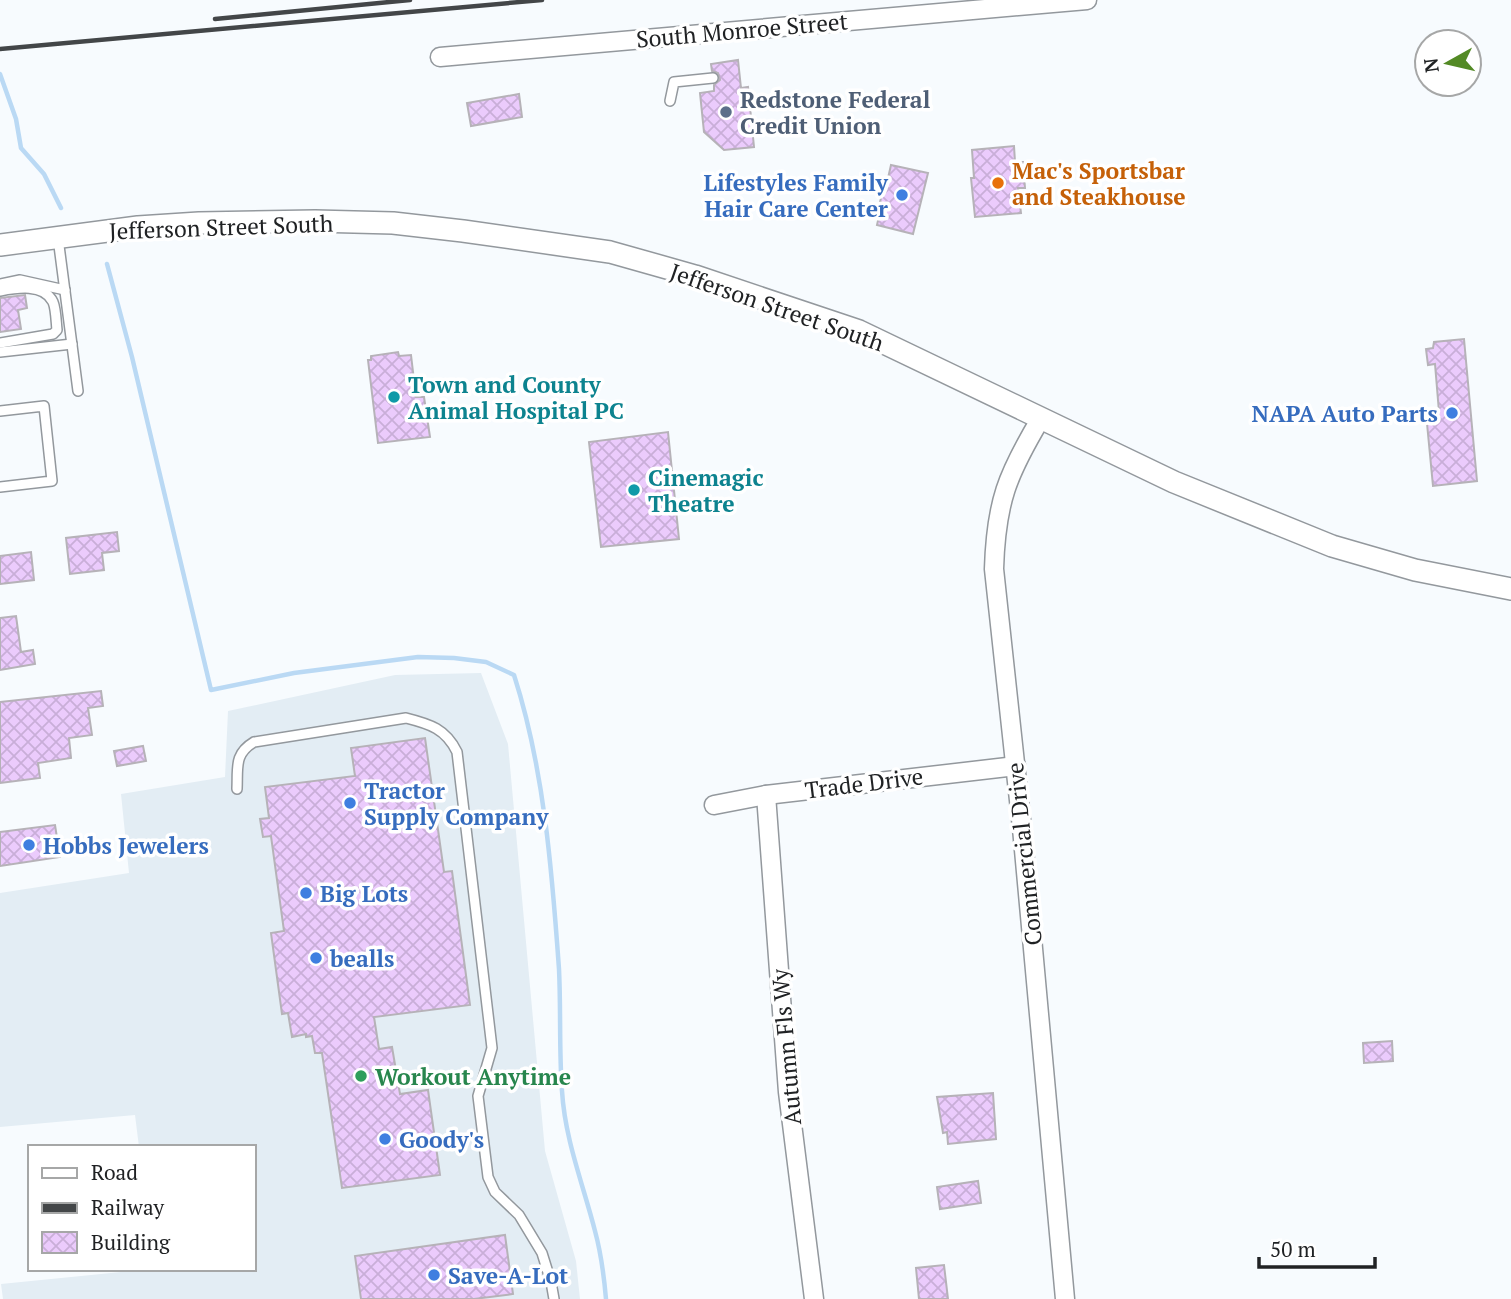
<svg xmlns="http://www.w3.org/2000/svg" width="1511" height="1299" viewBox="0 0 1511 1299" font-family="'PT Serif',serif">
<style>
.built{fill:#e3edf4}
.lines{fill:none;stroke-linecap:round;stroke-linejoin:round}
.stream{stroke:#bad9f4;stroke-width:4.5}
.building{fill:url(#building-cross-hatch);stroke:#b6b2b8;stroke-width:2}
.service-casing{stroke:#93989d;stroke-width:12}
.minor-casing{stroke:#93989d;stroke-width:21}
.tertiary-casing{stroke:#93989d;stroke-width:24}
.service{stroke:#fff;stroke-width:9}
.minor{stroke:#fff;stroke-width:18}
.tertiary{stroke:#fff;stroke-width:21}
.rail{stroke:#434648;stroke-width:4.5}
.service-dot{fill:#5c6f8a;stroke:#fff;stroke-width:2.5}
.food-dot{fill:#e8710a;stroke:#fff;stroke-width:2.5}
.shop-dot{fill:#3f7fe0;stroke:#fff;stroke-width:2.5}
.culture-dot{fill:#0f9aa8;stroke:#fff;stroke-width:2.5}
.leisure-dot{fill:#2e9e5b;stroke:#fff;stroke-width:2.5}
.labels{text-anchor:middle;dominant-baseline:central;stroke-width:7;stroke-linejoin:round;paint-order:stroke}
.street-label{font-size:23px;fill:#202224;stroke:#fff}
.service-label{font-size:23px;font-weight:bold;fill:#4e5e75;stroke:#fff;text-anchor:start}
.food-label{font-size:23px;font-weight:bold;fill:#c56008;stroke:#fff;text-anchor:start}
.shop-label{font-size:23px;font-weight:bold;fill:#366cbe;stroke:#fff;text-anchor:start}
.culture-label{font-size:23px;font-weight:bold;fill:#0d838f;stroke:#fff;text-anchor:start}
.leisure-label{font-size:23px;font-weight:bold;fill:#27864d;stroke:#fff;text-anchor:start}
</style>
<defs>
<pattern id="building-cross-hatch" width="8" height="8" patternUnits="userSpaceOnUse" patternTransform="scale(1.75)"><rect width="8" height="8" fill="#ebcbfc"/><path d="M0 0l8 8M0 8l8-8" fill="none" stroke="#c9aed8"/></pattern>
</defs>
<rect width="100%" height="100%" fill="#f7fbfe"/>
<path class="built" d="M481 673 508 744 545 1151 576 1261 580 1299H3L1 1284 151 1269H254V1147H139L135 1115 0 1127V893L129 873 121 794 225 777 228 711 395 675Z"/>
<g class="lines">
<g class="stream">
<path d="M0 74 16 119 21 148 44 174 61 208"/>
<path d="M107 264 132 357 211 690 294 673 418 657 454 658 486 662 514 675C544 768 552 871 559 969 561 1010 559 1051 562 1091 565 1140 583 1184 595 1231 601 1253 604 1276 606 1299"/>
</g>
</g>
<g class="building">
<path d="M738 60 741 88 748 87 754 147 724 150 704 132 700 93 714 91V85L720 80 718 73 712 71 711 64Z"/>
<path d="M519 94 522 117 471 126 467 103Z"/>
<path d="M1014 146 1015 162H1023L1025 188H1018L1021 213 975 217 971 178H974L972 150Z"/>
<path d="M891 165 928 173 913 234 877 225 882 203 880 202 884 187H886Z"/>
<path d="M25 295 27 308 18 310 21 329 0 332V298Z"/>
<path d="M1464 339 1477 481 1433 486 1426 413 1439 412 1435 364 1428 365 1426 349 1433 348 1434 342Z"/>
<path d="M398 352 399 356 411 355 416 397H424L430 437 378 443 368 360H371V356Z"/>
<path d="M668 432 679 539 601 547 589 442Z"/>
<path d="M117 532 119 551 102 553 104 570 70 574 66 538Z"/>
<path d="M31 552 34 580 0 584V556Z"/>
<path d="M16 616 21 652 33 650 35 664 0 670V618Z"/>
<path d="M101 691 103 706 88 708 92 735 69 738 71 758 38 763 40 778 0 783V702Z"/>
<path d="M425 738 444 872 452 871 470 1005 374 1017 379 1049 392 1047 400 1094 428 1090 440 1175 342 1188 322 1053H315L312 1036 306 1037V1034L292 1037 288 1013 282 1014 271 933 284 931 271 836 263 837 260 819 269 818 265 787 355 776 351 748Z"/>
<path d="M143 746 146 761 117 766 114 751Z"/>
<path d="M55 825 60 857 0 866V832Z"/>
<path d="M1392 1041 1393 1061 1364 1063 1363 1043Z"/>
<path d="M993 1093 996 1139 948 1144 947 1132 943 1133 937 1097Z"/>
<path d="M978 1181 981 1203 940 1209 937 1187Z"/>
<path d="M505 1235 513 1294 474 1299H361L355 1256Z"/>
<path d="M944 1265 948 1299H919L916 1268Z"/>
</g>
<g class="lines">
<defs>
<g id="service">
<path d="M670 101 674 82 713 78"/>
<path d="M58 238 78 391"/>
<path d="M0 284 20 280 65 290"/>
<path d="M0 291C16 288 44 283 53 302 56 309 56 321 57 330L53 334 0 343"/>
<path d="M0 352 72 344"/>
<path d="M0 411 44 406 52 481 0 487"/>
<path d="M237 789C238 767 234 754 254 742L406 718C430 724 446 729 457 752L492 1048 478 1096 488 1177 495 1192 519 1215 542 1253 551 1282 554 1299"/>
</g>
<g id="minor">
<path d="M440 57 1087 0"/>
<path d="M1041 418C1007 475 996 502 994 569L1022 828 1065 1299"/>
<path d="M766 795 788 1092 814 1299"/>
<path d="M714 805 766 795 1016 766"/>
</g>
<path id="tertiary" d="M0 245 138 227 199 223 315 221 393 223 463 231 610 252 695 276 859 331 1174 482 1332 546 1415 570 1511 589"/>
</defs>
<use href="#service" class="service-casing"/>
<use href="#minor" class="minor-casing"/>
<use href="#tertiary" class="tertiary-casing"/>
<use href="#service" class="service"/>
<use href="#minor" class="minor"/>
<use href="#tertiary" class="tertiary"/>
<g class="rail">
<path d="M215 19 410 0"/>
<path d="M0 49 542 0"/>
</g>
</g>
<circle class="service-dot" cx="726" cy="112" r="7"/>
<circle class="food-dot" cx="998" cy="183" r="7"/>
<g class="shop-dot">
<circle cx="902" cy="195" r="7"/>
<circle cx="1452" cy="413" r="7"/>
<circle cx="350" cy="803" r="7"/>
<circle cx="29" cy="845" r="7"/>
<circle cx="306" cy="893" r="7"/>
<circle cx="316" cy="958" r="7"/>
<circle cx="385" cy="1139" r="7"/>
<circle cx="434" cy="1275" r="7"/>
</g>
<g class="culture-dot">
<circle cx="394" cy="397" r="7"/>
<circle cx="634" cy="490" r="7"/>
</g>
<circle class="leisure-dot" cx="361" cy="1076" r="7"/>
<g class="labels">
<g class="street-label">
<text transform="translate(742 30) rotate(-5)">South Monroe Street</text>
<text transform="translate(221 227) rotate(-2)">Jefferson Street South</text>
<text transform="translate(777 307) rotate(19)">Jefferson Street South</text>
<text transform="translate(864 783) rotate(-7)">Trade Drive</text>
<text transform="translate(1024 854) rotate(-96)">Commercial Drive</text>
<text transform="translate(786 1047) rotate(-95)">Autumn Fls Wy</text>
</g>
<g class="service-label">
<text x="740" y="99">Redstone Federal<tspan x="740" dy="26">Credit Union</tspan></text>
</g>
<g class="food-label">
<text x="1012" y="170">Mac's Sportsbar<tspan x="1012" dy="26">and Steakhouse</tspan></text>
</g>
<g class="shop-label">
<text x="888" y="182" text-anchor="end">Lifestyles Family<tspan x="888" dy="26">Hair Care Center</tspan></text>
<text x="1438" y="413" text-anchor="end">NAPA Auto Parts</text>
<text x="364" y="790">Tractor<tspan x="364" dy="26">Supply Company</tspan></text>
<text x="43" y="845">Hobbs Jewelers</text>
<text x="320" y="893">Big Lots</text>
<text x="330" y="958">bealls</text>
<text x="399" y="1139">Goody's</text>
<text x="448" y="1275">Save-A-Lot</text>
</g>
<g class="culture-label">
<text x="408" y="384">Town and County<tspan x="408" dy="26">Animal Hospital PC</tspan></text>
<text x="648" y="477">Cinemagic<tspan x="648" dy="26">Theatre</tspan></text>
</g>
<g class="leisure-label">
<text x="375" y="1076">Workout Anytime</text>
</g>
</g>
<rect x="28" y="1145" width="228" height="126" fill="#ffffff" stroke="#a6a7a7" stroke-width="2"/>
<rect x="42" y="1168" width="35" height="10" fill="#ffffff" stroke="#a6a7a7" stroke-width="2"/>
<text x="91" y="1180" font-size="21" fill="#202224">Road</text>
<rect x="42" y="1203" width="35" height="10" fill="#434648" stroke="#a6a7a7" stroke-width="2"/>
<text x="91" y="1215" font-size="21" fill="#202224">Railway</text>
<rect x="42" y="1232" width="35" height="21" fill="url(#building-cross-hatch)" stroke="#a6a7a7" stroke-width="2"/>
<text x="91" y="1250" font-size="21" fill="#202224">Building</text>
<g transform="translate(1448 63) rotate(262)"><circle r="33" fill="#ffffff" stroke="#a6a7a7" stroke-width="2"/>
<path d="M0-5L12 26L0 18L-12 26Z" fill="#538a25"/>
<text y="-10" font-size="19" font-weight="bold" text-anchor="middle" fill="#202224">N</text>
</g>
<path d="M1259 1257v10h116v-10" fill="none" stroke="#202224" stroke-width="3.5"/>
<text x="1270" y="1257" font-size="21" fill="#202224" stroke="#ffffff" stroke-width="5" paint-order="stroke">50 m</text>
</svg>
